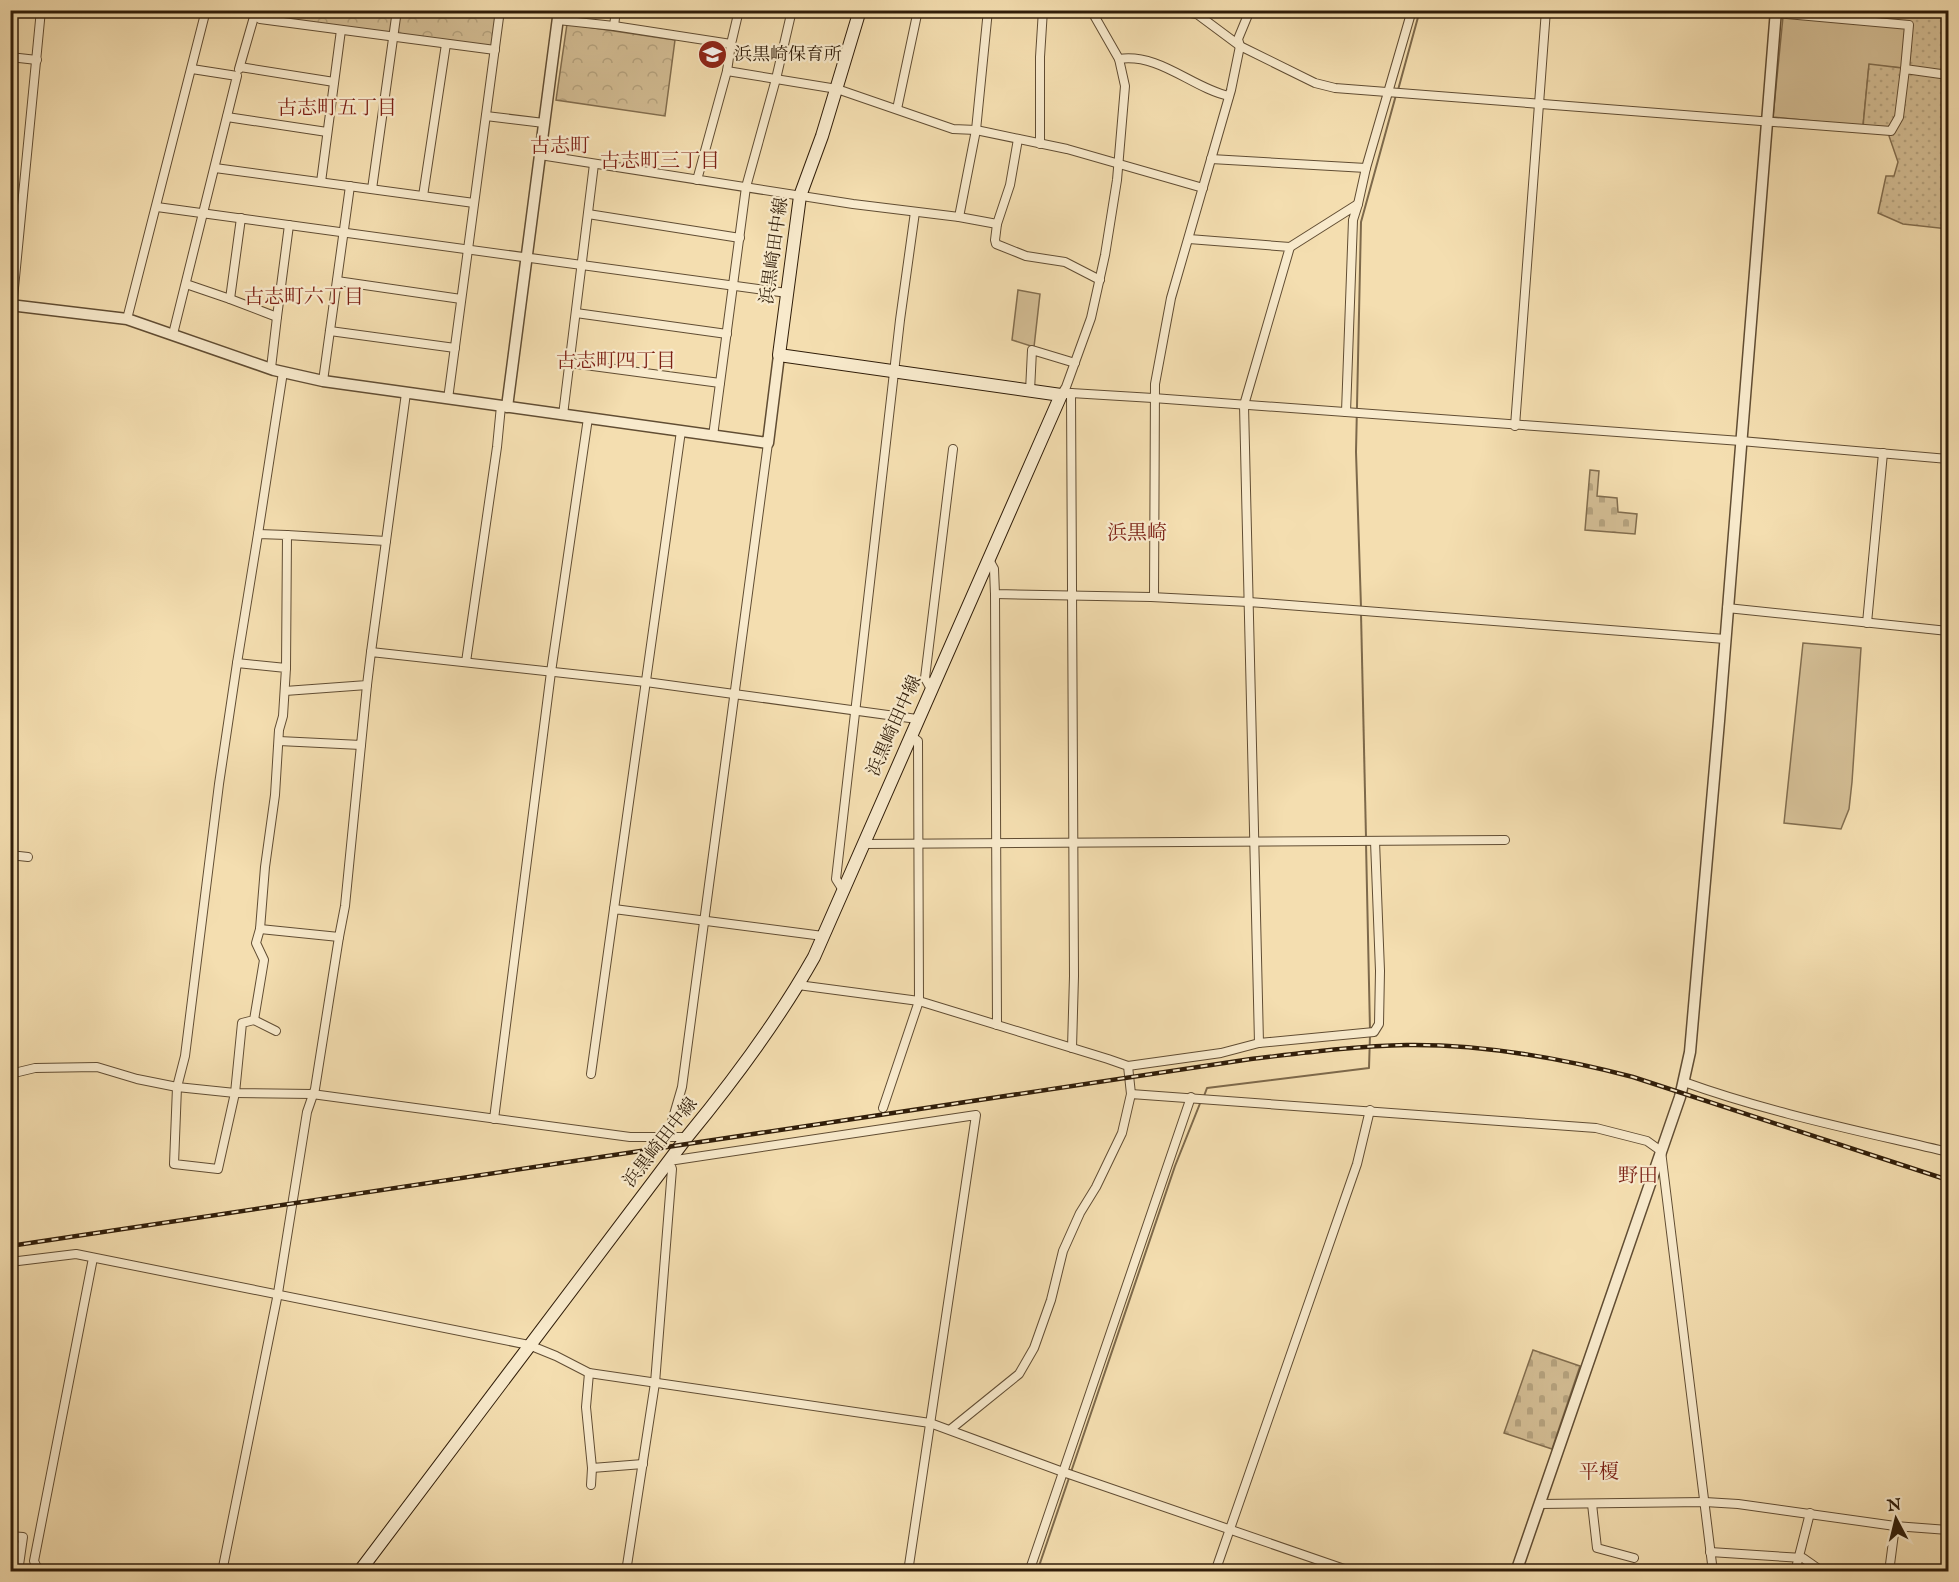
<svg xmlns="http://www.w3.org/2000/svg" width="1959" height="1582" viewBox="0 0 1959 1582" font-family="'IM FELL English','Noto Serif JP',serif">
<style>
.grass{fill:#d3bd94;stroke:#826d4e;stroke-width:1.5}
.forest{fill:url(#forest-crowns);stroke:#826d4e;stroke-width:1.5}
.cemetery{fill:url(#cemetery-stones);stroke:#826d4e;stroke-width:1.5}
.garden{fill:url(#garden-dots);stroke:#826d4e;stroke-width:1.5}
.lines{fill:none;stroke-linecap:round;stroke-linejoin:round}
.stream{stroke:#7d694b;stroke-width:2}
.minor-casing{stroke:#614d33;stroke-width:10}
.tertiary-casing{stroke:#614d33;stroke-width:13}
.secondary-casing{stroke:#301d09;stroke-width:14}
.minor{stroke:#f8eacc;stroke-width:8}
.tertiary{stroke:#f8eacc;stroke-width:10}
.secondary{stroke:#f8eacc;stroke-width:12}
.rail-casing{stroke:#301d09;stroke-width:4.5}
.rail{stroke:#f8eacc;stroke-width:2;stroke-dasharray:7;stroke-linecap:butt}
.labels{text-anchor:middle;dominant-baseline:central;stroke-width:4.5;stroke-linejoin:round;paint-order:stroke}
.poi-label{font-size:18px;fill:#301d09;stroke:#f8eacc;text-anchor:start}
.street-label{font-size:18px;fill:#301d09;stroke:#f8eacc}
.neighbourhood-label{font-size:20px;fill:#7a1f14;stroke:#f8eacc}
</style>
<defs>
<pattern id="forest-crowns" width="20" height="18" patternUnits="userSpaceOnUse" patternTransform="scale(1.5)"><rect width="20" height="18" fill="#d3bd94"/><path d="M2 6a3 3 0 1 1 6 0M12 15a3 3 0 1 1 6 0" fill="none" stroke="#b5a27e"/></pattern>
<pattern id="cemetery-stones" width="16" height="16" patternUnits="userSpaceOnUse" patternTransform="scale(1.5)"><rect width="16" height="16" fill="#d3bd94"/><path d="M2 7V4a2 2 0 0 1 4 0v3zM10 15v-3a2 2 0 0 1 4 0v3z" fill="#b5a27e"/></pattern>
<pattern id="garden-dots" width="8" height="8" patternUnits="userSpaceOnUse" patternTransform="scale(1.5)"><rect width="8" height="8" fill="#d3bd94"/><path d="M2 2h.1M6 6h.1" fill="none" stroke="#b5a27e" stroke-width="1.8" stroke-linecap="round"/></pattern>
</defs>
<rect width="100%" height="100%" fill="#f4deb0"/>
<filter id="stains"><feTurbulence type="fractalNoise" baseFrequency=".00333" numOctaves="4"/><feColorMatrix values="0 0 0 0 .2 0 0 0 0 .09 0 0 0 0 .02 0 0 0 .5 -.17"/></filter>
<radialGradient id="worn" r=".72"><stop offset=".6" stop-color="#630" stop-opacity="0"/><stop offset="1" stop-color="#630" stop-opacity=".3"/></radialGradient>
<g class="grass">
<path d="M1783 17 1906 28 1902 68 1869 65 1863 126 1773 117Z"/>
<path d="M1018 290 1040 294 1034 347 1012 340Z"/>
<path d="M1803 643 1861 648 1852 782 1849 809 1841 829 1784 823Z"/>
</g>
<g class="forest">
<path d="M254 11H499L494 48 260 15Z"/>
<path d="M567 24 675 40 665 116 556 100Z"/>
</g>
<g class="cemetery">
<path d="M1590 470 1599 471 1597 496 1617 498 1618 512 1637 514 1635 534 1585 530Z"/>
<path d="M1533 1350 1580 1366 1552 1449 1504 1433Z"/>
</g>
<g class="garden">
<path d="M1876 11H1948V229L1903 224 1878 213 1886 176H1894L1898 162 1889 136 1901 120 1912 24 1875 18Z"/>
<path d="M1869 64 1902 68 1896 116 1889 128 1863 126Z"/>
</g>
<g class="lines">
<g class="stream">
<path d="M1398 90 1420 10"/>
<path d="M1361 607 1356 452 1361 222 1396 95"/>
<path d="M1361 613 1366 838"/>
<path d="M1366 843 1370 1030"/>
<path d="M1204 1096 1207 1088 1369 1068 1370 1035"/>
<path d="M1071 1472 1175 1166 1201 1101"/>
<path d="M1037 1572 1069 1478"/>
</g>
<defs>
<g id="minor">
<path d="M250 10 260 19 495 50"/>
<path d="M1172 10 1197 14 1240 46 1315 83 1335 88 1891 131 1899 117 1905 69 1948 75"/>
<path d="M1775 13 1909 25 1905 69"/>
<path d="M558 20 614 26 731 44 727 71 697 180"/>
<path d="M614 26 616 10"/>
<path d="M731 44 739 10"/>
<path d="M10 57 37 60"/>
<path d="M1119 59C1160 53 1192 88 1229 96"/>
<path d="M240 67 334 82"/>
<path d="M239 69 256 10"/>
<path d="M727 71 837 89 953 129 976 130 1067 149 1203 188"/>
<path d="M897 109 918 10"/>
<path d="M486 116 544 123"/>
<path d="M227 117 327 132"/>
<path d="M1040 144V57L1043 10"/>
<path d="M540 155 853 204 959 217 997 224 1010 185 1018 139"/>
<path d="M1211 159 1366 168 1358 204"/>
<path d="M215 168 474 203"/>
<path d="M1366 168 1412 10"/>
<path d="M321 182 341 30"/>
<path d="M372 189 397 10"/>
<path d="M423 196 446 44"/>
<path d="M157 207 787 293"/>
<path d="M588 214 740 238"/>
<path d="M959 217 976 130 988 10"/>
<path d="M997 224 995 240 996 244 1026 256 1065 262 1100 280"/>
<path d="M1189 239 1290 247 1244 405 1259 1043"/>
<path d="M1290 247 1358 204 1353 220 1346 412"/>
<path d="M337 281 461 299"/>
<path d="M186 284 230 299 241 218"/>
<path d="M230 299 277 317 289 225"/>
<path d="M576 313 727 334"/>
<path d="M127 319 206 10"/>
<path d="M10 329 41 10"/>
<path d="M330 331 455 348"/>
<path d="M173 334 237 76 192 69"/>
<path d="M570 363 720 383"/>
<path d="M271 368 277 317"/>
<path d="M323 381 350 186"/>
<path d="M1030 391 1032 350 1075 363"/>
<path d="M1071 393 1074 976 1072 1048"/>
<path d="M1061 395 1071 393 1153 398 1741 441 1948 459"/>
<path d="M1061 395 1066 387 1091 318 1105 255 1117 180 1125 86 1119 59 1091 10"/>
<path d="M448 399 500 10"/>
<path d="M563 415 594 164"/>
<path d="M1515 426 1546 10"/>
<path d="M713 436 746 187 776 79 792 10"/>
<path d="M258 534 283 372"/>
<path d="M287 535 386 541 371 652"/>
<path d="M386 541 406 393"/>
<path d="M988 558 994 569 995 594 1151 597 1249 602 1725 639"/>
<path d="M995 594 997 1025"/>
<path d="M1154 597 1155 384 1171 298 1231 90 1240 46 1238 39 1250 10"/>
<path d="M1727 608 1948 631"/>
<path d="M1867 623 1883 453"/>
<path d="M466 662 497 447 501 406"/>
<path d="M237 663 286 668 283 716 279 730 275 795 265 867 260 929 256 943 264 960 254 1020 242 1023 235 1093 218 1169 174 1164 177 1087 185 1056 219 784Z"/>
<path d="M237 663 258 534 287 535 286 668"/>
<path d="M931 689 925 678 953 449"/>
<path d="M285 691 367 685 371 652 646 682 917 719"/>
<path d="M279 741 361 745 367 685"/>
<path d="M863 844 1505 840"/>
<path d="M10 855 28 857"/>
<path d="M843 890 836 879 900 320 915 212"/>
<path d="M614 909 681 431"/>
<path d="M260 929 339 937 345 906 361 745"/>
<path d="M798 985 919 1001 1108 1059 1128 1066 1131 1094"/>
<path d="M254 1020 276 1031"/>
<path d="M1128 1066 1221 1053 1259 1043 1374 1032 1379 1024 1380 971 1375 841"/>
<path d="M10 1074 35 1068 97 1067 137 1079 177 1087 235 1093 312 1094 630 1137H687"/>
<path d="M591 1074 614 909 823 936"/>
<path d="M1684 1082C1770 1113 1860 1131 1948 1152"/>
<path d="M883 1108 919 1001 918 741 910 735"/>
<path d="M494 1119 551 672 588 418"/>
<path d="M668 1135 682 1087 768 443"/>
<path d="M10 1262 76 1254 529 1345 556 1356 589 1373 930 1423 1063 1472 1353 1572"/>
<path d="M589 1373 586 1407 592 1468 643 1464"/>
<path d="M951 1429 1019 1374 1034 1348 1051 1300 1063 1251 1080 1213 1096 1187 1122 1133 1131 1094 1596 1128 1647 1141 1661 1151 1713 1572"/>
<path d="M591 1485 592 1468"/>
<path d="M1540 1504 1705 1502 1738 1504 1895 1526 1948 1530"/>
<path d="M1592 1504 1597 1548 1634 1558"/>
<path d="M10 1536 23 1537 18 1572"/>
<path d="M1710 1552 1803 1558 1823 1572"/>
<path d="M39 1572 34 1561 93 1258"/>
<path d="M222 1572 278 1293 307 1112 315 1089 339 937"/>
<path d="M626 1572 655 1383 672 1169 669 1161 976 1115 908 1572"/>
<path d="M1029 1572 1191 1097"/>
<path d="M1215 1572 1357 1164 1370 1110"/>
<path d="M1795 1572 1810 1513"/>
<path d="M1889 1572 1895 1526"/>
</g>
<g id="tertiary">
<path d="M10 305 127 319 274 370 323 381 768 443 779 355"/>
<path d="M507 407 559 10"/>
<path d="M1516 1572 1680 1097 1690 1052 1719 721 1776 10"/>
</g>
<path id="secondary" d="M359 1572 687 1137C733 1081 778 1021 814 957L1061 395 779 355 800 196 822 136 860 10"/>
</defs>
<use href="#minor" class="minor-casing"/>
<use href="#tertiary" class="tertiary-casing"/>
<use href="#secondary" class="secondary-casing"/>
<use href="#minor" class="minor"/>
<use href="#tertiary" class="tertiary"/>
<use href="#secondary" class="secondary"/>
<defs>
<path id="rail" d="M10 1246 1251 1059C1303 1053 1355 1046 1407 1045 1484 1044 1560 1058 1633 1077L1948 1180"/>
</defs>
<use href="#rail" class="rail-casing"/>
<use href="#rail" class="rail"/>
</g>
<defs>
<symbol id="school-disc" viewBox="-11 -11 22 22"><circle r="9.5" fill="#8f2418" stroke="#f8eacc"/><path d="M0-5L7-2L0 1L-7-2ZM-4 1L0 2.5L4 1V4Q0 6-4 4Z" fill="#fff"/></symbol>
</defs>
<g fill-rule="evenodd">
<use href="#school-disc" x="696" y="38" width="33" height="33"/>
</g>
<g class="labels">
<g class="poi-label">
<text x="734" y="55">浜黒崎保育所</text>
</g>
<g class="street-label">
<text transform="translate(775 251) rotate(-82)">浜黒崎田中線</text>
<text transform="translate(895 726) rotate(-66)">浜黒崎田中線</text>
<text transform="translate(661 1143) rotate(-52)">浜黒崎田中線</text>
</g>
<g class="neighbourhood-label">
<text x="337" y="108">古志町五丁目</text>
<text x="560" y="146">古志町</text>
<text x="660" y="161">古志町三丁目</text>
<text x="304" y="297">古志町六丁目</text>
<text x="616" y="361">古志町四丁目</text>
<text x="1137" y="533">浜黒崎</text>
<text x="1638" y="1176">野田</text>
<text x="1599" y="1472">平榎</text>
</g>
</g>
<rect width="1959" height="1582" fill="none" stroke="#f4deb0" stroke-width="36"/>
<rect x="12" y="12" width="1935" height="1558" fill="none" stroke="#301d09" stroke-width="3"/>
<rect x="18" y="18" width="1923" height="1546" fill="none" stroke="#301d09" stroke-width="1.5"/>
<g transform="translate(1896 1519) rotate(353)" stroke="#f8eacc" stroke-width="4.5" paint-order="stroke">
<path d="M0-4.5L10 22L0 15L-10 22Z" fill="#301d09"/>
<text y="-9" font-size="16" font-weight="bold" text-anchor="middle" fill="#301d09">N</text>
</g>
<rect width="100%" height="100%" filter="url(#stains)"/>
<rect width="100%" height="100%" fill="url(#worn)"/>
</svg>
